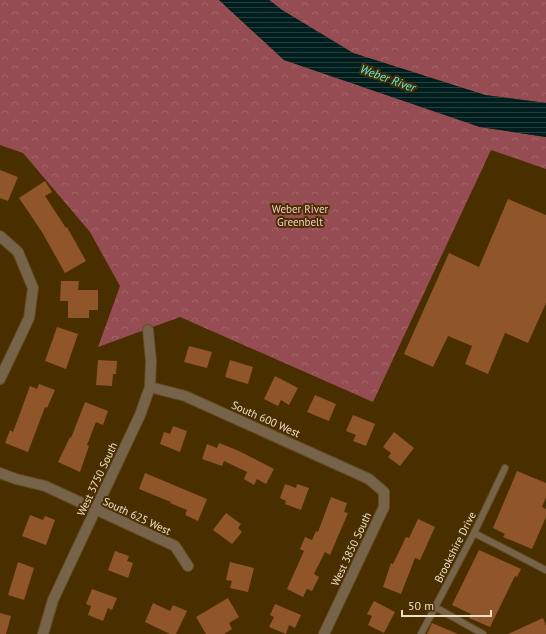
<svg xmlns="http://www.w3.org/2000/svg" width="546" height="634" viewBox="0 0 546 634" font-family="'PT Sans',sans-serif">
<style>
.forest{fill:url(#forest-crowns)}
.water{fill:url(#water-rules)}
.building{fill:#905529}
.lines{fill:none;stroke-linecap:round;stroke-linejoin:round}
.service-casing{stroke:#644b20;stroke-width:8}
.minor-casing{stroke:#644b20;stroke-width:12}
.service{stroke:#76634a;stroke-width:6}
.minor{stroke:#76634a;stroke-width:10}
.labels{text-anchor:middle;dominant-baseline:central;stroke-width:4;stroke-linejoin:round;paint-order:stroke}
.park-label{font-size:11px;fill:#f7cacc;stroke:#492f00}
.street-label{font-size:11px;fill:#efdec8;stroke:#492f00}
.water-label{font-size:12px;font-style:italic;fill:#54efee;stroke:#492f00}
</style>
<defs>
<pattern id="forest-crowns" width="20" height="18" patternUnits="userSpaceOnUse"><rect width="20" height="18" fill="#954c53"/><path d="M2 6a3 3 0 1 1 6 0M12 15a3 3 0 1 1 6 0" fill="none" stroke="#a4656a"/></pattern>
<pattern id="water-rules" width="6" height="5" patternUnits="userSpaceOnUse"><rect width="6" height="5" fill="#001e1e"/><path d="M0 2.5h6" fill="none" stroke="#263e3d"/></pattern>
</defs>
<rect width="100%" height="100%" fill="#492f00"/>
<g class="forest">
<path d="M0 0H219L284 60 480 127 546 137V169L491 150 373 402 180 317 98 347 120 286 90 232 23 153 0 145Z"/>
<path d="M269 0H546V103L485 95 353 53 282 10Z"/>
</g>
<path class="water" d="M219 0H269L282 10 353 53 485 95 546 103V137L480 127 284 60Z"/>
<g class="building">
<path d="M0 170 18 177 8 201 0 198Z"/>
<path d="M45 181 52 192 45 196 66 228 67 227 86 261 65 273 42 232 19 198Z"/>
<path d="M508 199 546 215V303L528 343 505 333 488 374 465 364 472 346 448 336 433 367 404 354 449 253 479 267Z"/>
<path d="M61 281H79L78 290H98V310H89V318H68V301H60Z"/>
<path d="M57 327 78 334 66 369 45 361Z"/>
<path d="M189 346 212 352 207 368 184 362Z"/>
<path d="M98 360 117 361 116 374H113L112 386 96 385Z"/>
<path d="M230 360 253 367 248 384 225 377Z"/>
<path d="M275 376 298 388 289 405 281 400 278 406 264 399Z"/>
<path d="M39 384 55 390 47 408 45 407 28 452 5 443 10 430 13 432 30 386 37 389Z"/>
<path d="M315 395 336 404 329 421 307 412Z"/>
<path d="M85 402 108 411 103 425 96 422 87 445 89 446 80 472 58 462 70 437 71 438Z"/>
<path d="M353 415 375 424 366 446 353 441 356 435 346 431Z"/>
<path d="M173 426 187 431 180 452 160 444 164 432 170 434Z"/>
<path d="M394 432 414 448 400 466 388 457 391 453 383 447Z"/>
<path d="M219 443 239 451 274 469 266 484 257 479 254 485 244 479 247 472 224 461 222 466 202 459 207 444 217 448Z"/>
<path d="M517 471 546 483V497L542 507 546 509V517L532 549 503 537 505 534 493 528Z"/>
<path d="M145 473 207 499 198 521 185 515 187 510 170 503 171 502 139 489Z"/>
<path d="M285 484 296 488 297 484 309 488 301 510 285 504 286 501 280 498Z"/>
<path d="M331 497 347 503 344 512 348 513 330 555 325 552 314 574 319 577 312 591 307 589 303 597 287 589 304 551 300 549 305 537 312 540 316 531 318 532Z"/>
<path d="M226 513 241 524 238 528 242 532 232 544 213 530Z"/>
<path d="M30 515 43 520 45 516 55 520 46 545 22 536Z"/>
<path d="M418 519 435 527 420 560 415 558 401 594 383 587 391 563 393 564 406 537 409 538Z"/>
<path d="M479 550 521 569 517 577 515 576 490 627 469 618 471 614 452 605Z"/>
<path d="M115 551 129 556 127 561 133 563 128 578 108 570Z"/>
<path d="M18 562 34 568 24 600 8 595Z"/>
<path d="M230 562 254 568 248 592 230 588 232 581 226 580Z"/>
<path d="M92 589 117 598 112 610 108 608 103 621 88 615 91 606 86 604Z"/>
<path d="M228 598 239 617 229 623 232 629 224 634H206L196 617Z"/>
<path d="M374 601 395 612 384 633 368 625 372 616 367 614Z"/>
<path d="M153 603 170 611 173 605 187 611 176 634H170L145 622Z"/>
<path d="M275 604 301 615 295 628 289 625 286 634 269 627 274 617 270 615Z"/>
<path d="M0 613 11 616 6 634H0Z"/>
<path d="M543 618 546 626V634H508Z"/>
<path d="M432 623 458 634H427Z"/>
</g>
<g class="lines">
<defs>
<g id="service">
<path d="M474 533 546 570"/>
<path d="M435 607 483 634"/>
<path d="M421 634 474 533 505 468"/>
</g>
<g id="minor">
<path d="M0 236 18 252 33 288 29 318 0 379"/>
<path d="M150 387 185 396 369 479 384 492V507L324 634"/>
<path d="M0 473 16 479 45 486 175 546 188 566"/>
<path d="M43 634 53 600 140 415 150 387 151 361 148 330"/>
</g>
</defs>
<use href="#service" class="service-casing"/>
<use href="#minor" class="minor-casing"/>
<use href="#service" class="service"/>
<use href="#minor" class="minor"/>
</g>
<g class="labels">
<g class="park-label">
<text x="300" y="209">Weber River<tspan x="300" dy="13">Greenbelt</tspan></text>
</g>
<g class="street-label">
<text transform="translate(266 419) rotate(24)">South 600 West</text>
<text transform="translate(97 479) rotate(-65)">West 3750 South</text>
<text transform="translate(137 516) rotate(25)">South 625 West</text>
<text transform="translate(455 547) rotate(-63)">Brookshire Drive</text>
<text transform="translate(351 549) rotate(-65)">West 3850 South</text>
</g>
<g class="water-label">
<text transform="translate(388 78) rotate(20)">Weber River</text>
</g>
</g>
<path d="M402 610v6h89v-6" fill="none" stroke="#efdec8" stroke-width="2"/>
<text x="408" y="610" font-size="12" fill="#efdec8" stroke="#492f00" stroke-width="3" paint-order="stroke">50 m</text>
</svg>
